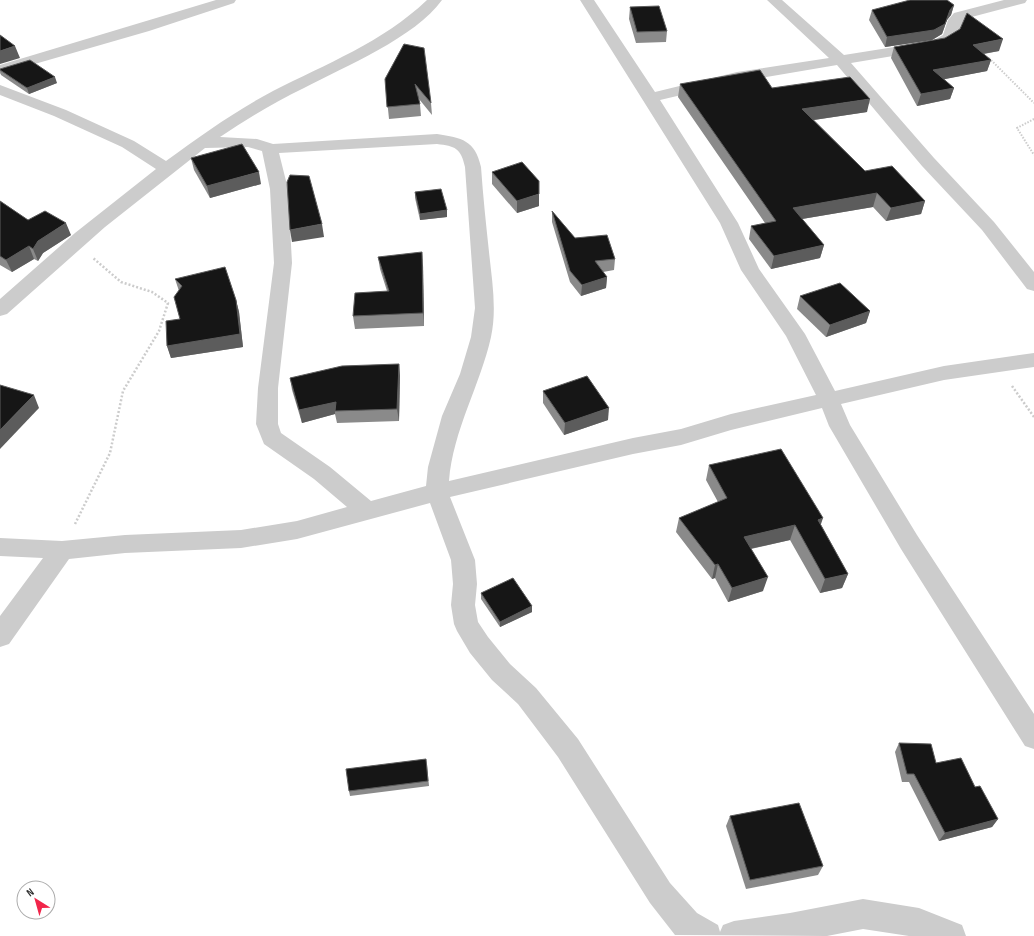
<svg xmlns="http://www.w3.org/2000/svg" width="1034" height="936" viewBox="0 0 1034 936" font-family="'Sofia Sans Condensed',sans-serif">
<style>
.lines{fill:none;stroke-linecap:round;stroke-linejoin:round}
.path-far1{stroke:#ccc;stroke-width:2;stroke-dasharray:1.5 1.5;stroke-linecap:butt}
.path{stroke:#ccc;stroke-width:2.5;stroke-dasharray:2 2;stroke-linecap:butt}
.minor{fill:#ccc;fill-rule:evenodd}
.wall{fill:#8a8a8a}
.shaded-wall{fill:#5c5c5c}
.building{fill:#161616;stroke:#5c5c5c}
</style>
<rect width="100%" height="100%" fill="#fff"/>
<g class="lines">
<g class="path-far1">
<path d="M989 58 1034 103"/>
<path d="M1034 119 1017 128 1034 155"/>
</g>
<g class="path">
<path d="M1012 386 1034 417"/>
<path d="M75 524 110 453 123 391 159 331 168 303 152 292 121 282 93 258"/>
</g>
<g class="minor">
<path d="M216 0H236L234 3 149 31 0 74V65Z"/>
<path d="M427 0H442C416 37 344 67 304 88 275 102 247 119 220 137L257 139 273 144 437 134C462 138 475 140 481 167 483 196 486 224 489 252 492 281 497 309 491 337 480 386 453 430 449 481L633 438 681 429 731 414 816 395 786 336 741 270 720 223 580 0H594L655 92 737 72 829 58 767 0H782L844 55 932 41 943 35 948 20 954 13 1004 0H1027L1025 3 964 19 955 40 941 48 851 63 934 158 994 222 1034 272V291L1027 289 982 230 922 166 837 65 737 82 660 100 738 223 759 269 805 334 835 391 944 366 1034 353V367L944 380 841 404 850 425 917 535 1034 714V749L1025 746 901 549 829 426 822 408 731 430 681 445 633 454 450 497 475 560 477 584 475 605 478 622 488 637 510 664 536 688 578 739 670 883 697 913 718 925 720 932 723 925 734 921 790 913 863 899 919 908 962 925 966 936H909L863 929 827 936 675 935 650 903 558 757 518 704 492 680 470 653 457 631 454 624 451 605 453 584 451 560 430 503 297 539 241 548 125 553 69 559 9 644 0 647V616L43 558 0 556V538L62 541 125 535 241 530 297 521 347 507 314 479 264 444 256 424 258 388 274 263 270 189 262 151 248 147 205 148 105 227 7 314 0 316V299L75 233 156 169 122 147 54 116 0 95V85L66 110 134 141 166 161C200 136 235 111 273 91 326 64 383 42 427 0ZM437 144C455 146 461 148 465 167L475 308 471 337 460 374 442 416 428 467 426 486 371 501 330 467 281 433 278 424V388L292 263 288 189 279 153Z"/>
</g>
</g>
<g class="wall">
<path d="M954 5 951 15 947 20 942 34 932 40 885 47 869 20 872 10Z"/>
<path d="M630 7 667 31 666 42 636 43 629 19Z"/>
<path d="M404 44 431 103 432 115 419 99 420 104 421 116 389 119 385 79Z"/>
<path d="M894 47 999 51 984 54 991 60 987 71 944 79 954 88 950 99 917 106 891 58Z"/>
<path d="M0 69 57 83 29 94 1 75 0 72Z"/>
<path d="M680 84 772 88 867 112 814 120 865 171 925 201 921 214 886 221 873 207 802 219 824 245 820 258 771 269 749 239 751 226 765 223 678 97Z"/>
<path d="M191 158 261 184 210 198 194 170Z"/>
<path d="M492 172 539 206 517 213 492 184Z"/>
<path d="M415 192 447 210V217L420 220 415 198Z"/>
<path d="M0 201 28 220 71 235 43 253 38 261 34 259 12 272 0 265Z"/>
<path d="M552 211 575 238 615 259 614 270 603 272 607 277 606 288 581 296 570 282 552 222Z"/>
<path d="M378 257 423 265 424 326 355 329 353 316 387 291 380 269Z"/>
<path d="M175 279 236 300 239 312 243 347 171 358 167 346 180 319 179 291Z"/>
<path d="M800 296 870 311 866 323 826 337 797 309Z"/>
<path d="M399 364 400 376 399 421 337 423 335 414 302 423 292 390 290 378Z"/>
<path d="M543 391 608 420 564 435 543 403Z"/>
<path d="M709 465 821 525 848 574 842 588 820 593 790 540 751 549 763 591 728 602 715 578 712 579 676 532 679 518 718 502 706 480Z"/>
<path d="M481 593 532 606V612L500 627 481 599Z"/>
<path d="M899 743 936 763 975 787 998 819 992 827 939 841 909 782H902L895 752Z"/>
<path d="M427 764 429 786 350 796 349 791Z"/>
<path d="M730 816 823 866 818 875 746 889 726 826Z"/>
</g>
<g class="shaded-wall">
<path d="M954 5 951 15 947 20 942 34 932 40 885 47 887 37 950 10Z"/>
<path d="M1003 39 999 51 970 56 973 45Z"/>
<path d="M15 46 20 58 0 64V51Z"/>
<path d="M991 60 987 71 930 82 933 70Z"/>
<path d="M55 77 57 83 29 94 27 88Z"/>
<path d="M954 88 950 99 917 106 921 94Z"/>
<path d="M870 99 867 112 800 122 802 109Z"/>
<path d="M259 172 261 184 210 198 207 186Z"/>
<path d="M877 193 873 207 790 221 793 208Z"/>
<path d="M539 194V206L517 213V201Z"/>
<path d="M925 201 921 214 886 221 891 208Z"/>
<path d="M447 210V217L420 220V214Z"/>
<path d="M66 223 71 235 43 253 38 261 33 249 38 241Z"/>
<path d="M322 224 324 237 292 242 290 230Z"/>
<path d="M824 245 820 258 771 269 774 256Z"/>
<path d="M29 246 34 259 12 272 6 260Z"/>
<path d="M422 252 423 265 424 326 423 313Z"/>
<path d="M607 277 606 288 581 296 582 285Z"/>
<path d="M236 300 239 312 243 347 171 358 167 346Z"/>
<path d="M870 311 866 323 826 337 830 325Z"/>
<path d="M399 364 400 376 399 421 397 409Z"/>
<path d="M34 395 39 408 0 449V430Z"/>
<path d="M336 402 335 411V414L302 423 299 410Z"/>
<path d="M609 408 608 420 564 435 565 423Z"/>
<path d="M823 518 818 533V520Z"/>
<path d="M795 525 790 540 740 551 744 537Z"/>
<path d="M718 564 715 578 712 579 715 565Z"/>
<path d="M848 574 842 588 820 593 825 579Z"/>
<path d="M768 577 763 591 728 602 732 588Z"/>
<path d="M532 606V612L500 627V622Z"/>
<path d="M998 819 992 827 939 841 945 833Z"/>
</g>
<g class="building">
<path d="M910 0H947L954 5 950 10 945 24 934 30 887 37 872 10Z"/>
<path d="M659 6 667 31 637 32 630 7Z"/>
<path d="M967 13 1003 39 973 45 991 60 933 70 954 88 921 94 894 47 945 38 960 29Z"/>
<path d="M0 35 15 46 0 51Z"/>
<path d="M404 44 424 48 431 103 415 84 420 104 387 107 385 79Z"/>
<path d="M30 60 55 77 27 88 0 70V69Z"/>
<path d="M760 70 772 88 850 77 870 99 802 109 865 171 892 166 925 201 891 208 877 193 793 208 824 245 774 256 751 226 776 221 680 84Z"/>
<path d="M242 144 259 172 207 186 191 158Z"/>
<path d="M522 162 539 181V194L517 201 492 172Z"/>
<path d="M290 175 309 176 322 224 290 230 287 182Z"/>
<path d="M441 189 447 210 420 214 415 192Z"/>
<path d="M0 201 28 220 45 211 66 223 38 241 33 249 29 246 6 260 0 256Z"/>
<path d="M552 211 575 238 607 235 615 259 595 261 607 277 582 285 570 271Z"/>
<path d="M422 252 423 313 353 316 355 293 389 291 378 257Z"/>
<path d="M225 267 236 300 240 334 167 346 166 321 180 319 174 297 182 286 175 279Z"/>
<path d="M840 283 870 311 830 325 800 296Z"/>
<path d="M399 364 397 409 335 411 336 402 299 410 290 378 342 366Z"/>
<path d="M587 376 609 408 565 423 543 391Z"/>
<path d="M0 385 34 395 0 430Z"/>
<path d="M781 449 823 518 818 520 848 574 825 579 795 525 744 537 768 577 732 588 718 564 715 565 679 518 727 498 709 465Z"/>
<path d="M513 578 532 606 500 622 481 593Z"/>
<path d="M899 743 931 744 936 763 961 758 975 787 980 786 998 819 945 833 914 774H907Z"/>
<path d="M426 759 428 781 349 791 346 769Z"/>
<path d="M799 803 823 866 750 880 730 816Z"/>
</g>
<g transform="translate(36 900) rotate(323)"><circle r="19" fill="#ffffff" stroke="#acacac"/>
<path d="M0-3L7 15L0 10L-7 15Z" fill="#f1254a"/>
<text y="-6" font-size="11" font-weight="bold" text-anchor="middle" fill="#2f2f2f">N</text>
</g>
</svg>
